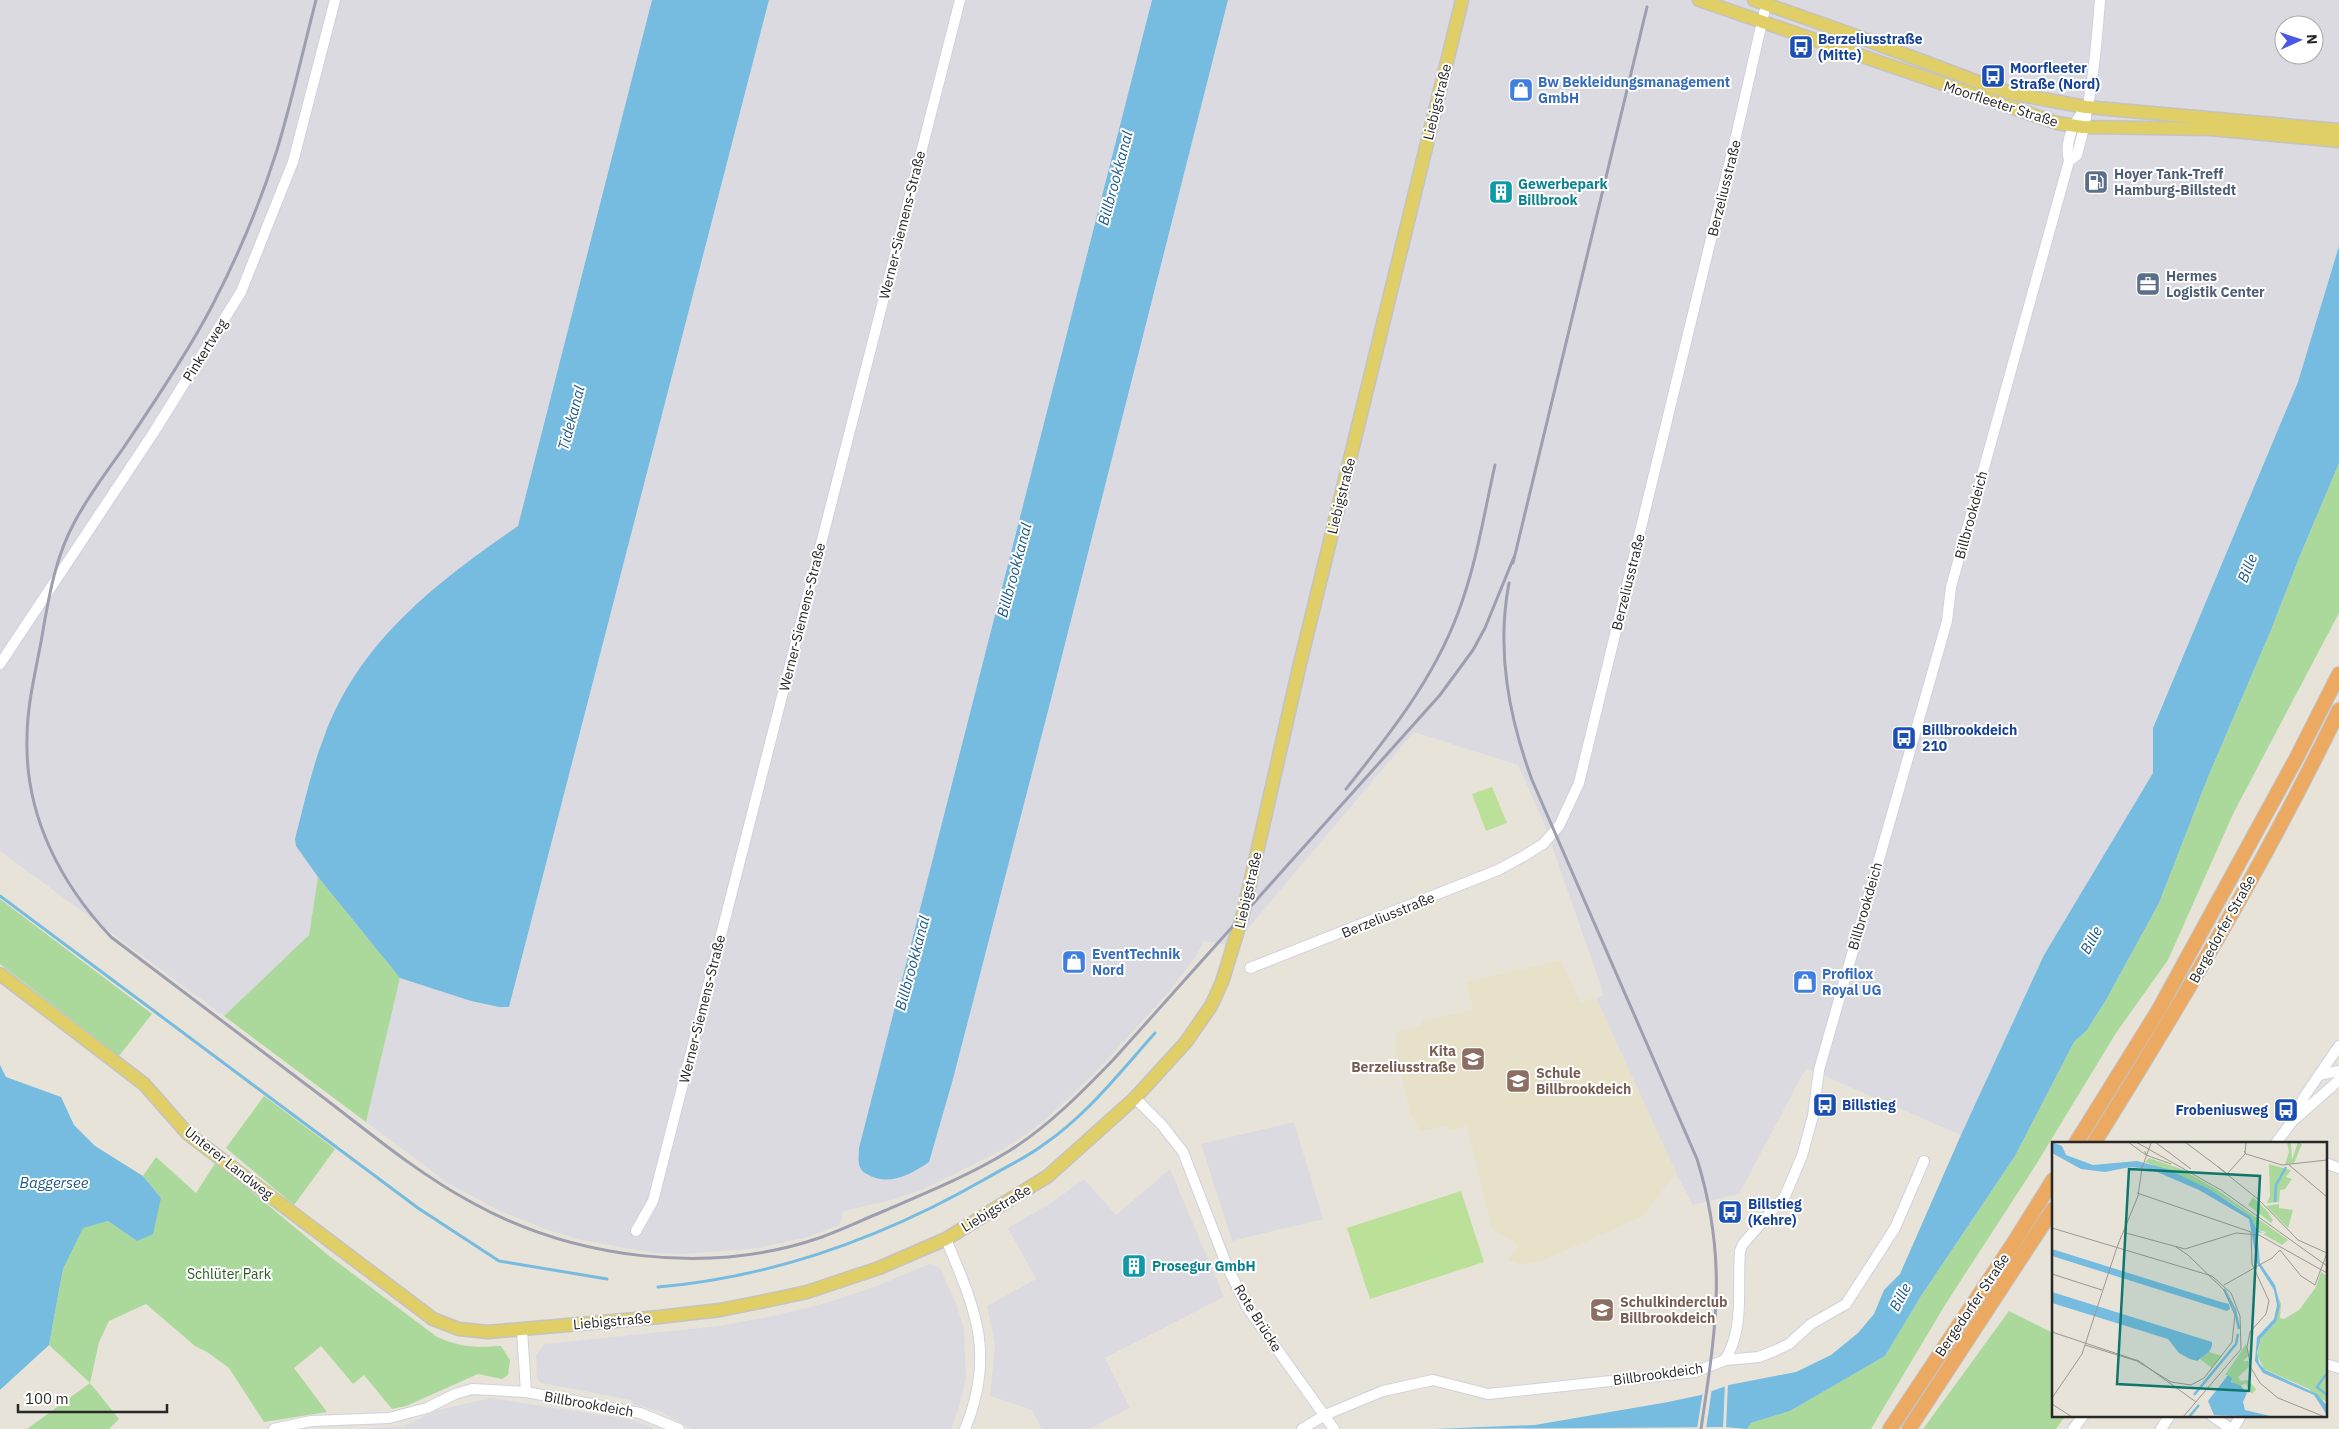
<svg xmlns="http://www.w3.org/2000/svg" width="2339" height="1429" viewBox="0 0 2339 1429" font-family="'IBM Plex Sans',sans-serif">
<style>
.industrial{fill:#dcdae1;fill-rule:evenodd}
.education{fill:#e8e1ca}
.green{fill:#abd99b}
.pitch{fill:#bbe098}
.water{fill:#76bbe0}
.pier{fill:#e8e3d9}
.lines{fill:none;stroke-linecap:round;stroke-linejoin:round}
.stream{stroke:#76bbe0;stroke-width:3}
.minor-casing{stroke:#cfd1de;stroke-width:12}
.major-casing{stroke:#c3c3c3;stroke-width:15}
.highway-casing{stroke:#c3c3c3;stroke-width:16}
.minor{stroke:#fff;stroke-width:10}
.major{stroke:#e0ce66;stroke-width:12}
.highway{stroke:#eca961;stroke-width:14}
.rail{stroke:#9d9eaf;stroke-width:3}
.labels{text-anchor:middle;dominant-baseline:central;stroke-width:4;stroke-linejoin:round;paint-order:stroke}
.transit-label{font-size:14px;font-weight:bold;fill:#164399;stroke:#fff;text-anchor:start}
.shop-label{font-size:14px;font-weight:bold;fill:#366cbe;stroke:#fff;text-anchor:start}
.street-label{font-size:14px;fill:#272727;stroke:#fff}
.service-label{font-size:14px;font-weight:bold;fill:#4e5e75;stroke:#fff;text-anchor:start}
.culture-label{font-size:14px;font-weight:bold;fill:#0d838f;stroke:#fff;text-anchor:start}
.education-label{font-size:14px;font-weight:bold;fill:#785e54;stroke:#fff;text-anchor:start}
.park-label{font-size:14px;fill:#275a20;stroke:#fff}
.water-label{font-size:15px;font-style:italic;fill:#1b5886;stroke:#fff}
.inset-river{fill:none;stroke:#76bbe0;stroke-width:2.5}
.inset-road{fill:none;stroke:#9b9892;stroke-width:1}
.view{fill:#0f766e;fill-opacity:0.15;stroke:#0f766e;stroke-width:2.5}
.inset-edge{fill:none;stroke:#272727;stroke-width:2.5}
</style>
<rect width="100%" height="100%" fill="#e8e3d9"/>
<g class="industrial">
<path d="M0 0H652L518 526 477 554 400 620 350 683 324 736 312 773 296 846 318 877 309 935 224 1016 0 851Z"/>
<path d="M769 0H1152L859 1148 866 1175 880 1180 895 1179 953 1079 1228 0H2339V246L2298 382 2153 727 2154 773 2044 955 1961 1135 1806 1068 1739 1194 1693 1205 1676 1173 1596 998 1604 995 1545 826 1518 765 1414 732 1233 946 1204 941 1195 958 1167 994 1093 1075 1042 1123 1002 1150 922 1190 884 1202 843 1211 840 1225 808 1237 758 1248 687 1254 653 1253 582 1240 548 1230 498 1210 449 1184 366 1122 400 978 471 1001 499 1007 509 1006ZM2284 25H2314V55H2284Z"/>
<path d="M1294 1122 1323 1219 1232 1241 1201 1144Z"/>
<path d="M1170 1169 1224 1297 1105 1358 1130 1408 1089 1429H1042L1032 1410 990 1396 995 1346 987 1306 1036 1279 1008 1228 1051 1203 1084 1179 1116 1215Z"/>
<path d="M929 1264 940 1268 957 1306 964 1328 966 1379 958 1410 951 1429H691L662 1412 633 1404 632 1400 541 1383 537 1378 536 1355 545 1344 719 1326 778 1315 829 1302 877 1286Z"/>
<path d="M491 1398 633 1420 656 1429H354L404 1426 438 1410Z"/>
</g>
<path class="education" d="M1561 960 1580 1002 1596 998 1676 1173 1643 1216 1544 1260 1520 1265 1507 1260 1518 1247 1516 1243 1492 1230 1467 1126 1450 1130 1445 1126 1420 1131 1410 1113 1395 1048 1397 1031 1422 1026V1021L1473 1010 1467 982Z"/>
<g class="green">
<path d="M2339 463V613L2234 812 2168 960 2116 1033 2037 1163 1945 1305 1871 1429H1747L1751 1423 1790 1411 1885 1356 1921 1296 2015 1156 2074 1042 2087 1030 2106 1000 2159 903 2208 777 2271 630 2299 558Z"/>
<path d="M318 877 400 978 366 1122 224 1016 309 935Z"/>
<path d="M0 899 152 1014 119 1056 0 964Z"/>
<path d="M264 1096 335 1149 294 1205 226 1148Z"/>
<path d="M156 1157 196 1193 216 1162 328 1255 437 1337C460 1347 475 1348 501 1346L510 1360 508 1375 502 1379 478 1374 406 1406 392 1409 364 1375 353 1384 321 1346 294 1368 327 1412 264 1422 229 1368 207 1352 195 1346 146 1304 109 1321 99 1342 90 1383 119 1419 109 1429H27L90 1383 49 1345 63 1269 83 1227 108 1221 137 1241 161 1198 143 1176Z"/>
<path d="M2009 1311 2053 1333V1415H2066L2056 1429H1923Z"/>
</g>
<g class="pitch">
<path d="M1492 787 1507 823 1486 831 1472 794Z"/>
<path d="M1461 1191 1484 1262 1370 1299 1347 1228Z"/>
</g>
<g class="water">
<path d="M652 0H769L509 1007H499L471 1001 400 978 318 877 296 846 295 839C304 805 311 770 324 737 360 640 436 583 518 526Z"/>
<path d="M1152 0H1228L1050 703 953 1079 929 1162C913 1173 892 1185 873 1177 867 1175 860 1171 859 1164 858 1159 859 1153 859 1148Z"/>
<path d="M2339 246V463L2299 558 2271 630 2208 777 2159 903 2106 1000 2087 1030 2074 1042 2015 1156 1921 1296 1885 1356 1790 1411 1751 1423 1747 1429 1725 1427 1434 1429 1535 1425 1668 1402 1701 1395 1729 1385 1796 1372 1831 1355 1858 1333 1874 1314 1884 1290 1900 1274 1961 1135 2044 955 2153 773V728L2298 382Z"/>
<path d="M0 1065 6 1077 61 1097 74 1125 95 1146 143 1176 161 1198 153 1234 137 1241 108 1221 83 1228 63 1269 49 1345 0 1390Z"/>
</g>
<g class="pier">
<path d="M1728 1382 1726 1429H1723L1725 1383Z"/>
<path d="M1712 1388 1706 1429H1697L1703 1391Z"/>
</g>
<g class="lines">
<g class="stream">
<path d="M0 896 418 1208 499 1261 607 1279"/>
<path d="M658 1287C775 1277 886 1236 987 1178 1005 1167 1026 1158 1043 1145 1087 1115 1120 1072 1155 1033"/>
</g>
<defs>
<g id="minor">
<path d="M2069 161 2077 155C2091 105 2096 52 2100 0"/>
<path d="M0 664 154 432 241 292 293 162 335 0"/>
<path d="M1250 968 1498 870 1524 856 1543 844 1559 826 1579 783 1737 132 1767 0"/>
<path d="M2319 1075 2339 1071"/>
<path d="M1135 1098 1162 1125 1183 1152 1227 1266 1247 1307 1334 1429"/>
<path d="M2295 1119 2339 1080"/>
<path d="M2276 1143 2294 1119 2304 1097 2339 1046"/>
<path d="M2325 1163 2339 1168"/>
<path d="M636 1231 653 1201 960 0"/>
<path d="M946 1239C975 1309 996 1353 965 1429"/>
<path d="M522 1330 526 1392"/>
<path d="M1725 1360C1745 1328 1737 1288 1740 1251L1743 1244 1785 1196 1802 1156 1813 1116 1819 1070 1947 621 1951 587 2069 161C2064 140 2074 123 2086 107"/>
<path d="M2325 1364 2339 1368"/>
<path d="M2211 1415 2231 1429"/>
<path d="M274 1429 311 1421 389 1418 427 1408 455 1394 472 1389 526 1392 640 1413 679 1429"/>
<path d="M1302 1429 1325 1415 1383 1391 1433 1380 1488 1394 1695 1372 1725 1360 1759 1357 1774 1351 1789 1344 1811 1324 1846 1304 1895 1228 1924 1161"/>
<path d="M2073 1429 2084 1415"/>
<path d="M2161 1429 2170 1415"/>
<path d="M2233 1429 2241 1415"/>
</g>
<g id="major">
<path d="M1699 0 2057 123 2083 127 2210 129 2339 141"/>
<path d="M1754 0 1848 33 1989 86 2015 94 2086 107 2339 130"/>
<path d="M0 974 144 1084 188 1134 433 1319 459 1329 488 1332 659 1317 720 1310 765 1301 807 1292 879 1268 946 1239 1048 1176 1135 1098 1186 1042 1211 1006 1222 982 1243 914 1298 672 1462 0"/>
</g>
<g id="highway">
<path d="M2076 1143 2158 1011 2297 757 2339 674"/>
<path d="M2094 1143C2182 1002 2267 859 2339 710"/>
<path d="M1890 1429 2013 1244 2053 1180"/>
<path d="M1909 1429 2053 1209"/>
</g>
</defs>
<use href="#minor" class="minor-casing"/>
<use href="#major" class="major-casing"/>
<use href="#highway" class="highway-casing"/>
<use href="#minor" class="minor"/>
<use href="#major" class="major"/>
<use href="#highway" class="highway"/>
<g class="rail">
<path d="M316 0C303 50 292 101 277 150 260 204 238 256 212 306 187 354 152 406 122 450 105 474 87 498 74 523 54 560 48 602 41 642 35 674 27 706 27 739 25 815 60 883 111 937 182 991 253 1045 324 1098 371 1134 419 1174 471 1202 573 1259 708 1276 819 1238 841 1230 862 1220 884 1211 926 1193 970 1175 1009 1151 1049 1126 1082 1092 1114 1059L1440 695 1473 650 1485 628 1514 557"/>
<path d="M1513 563 1647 7"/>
<path d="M1509 583C1496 651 1509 717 1532 780L1697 1159C1728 1259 1716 1328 1701 1429"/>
<path d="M1346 789C1389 735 1433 680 1458 613 1476 566 1484 514 1495 465"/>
</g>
</g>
<defs>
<symbol id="bus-square" viewBox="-11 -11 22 22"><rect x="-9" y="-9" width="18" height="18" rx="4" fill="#1a4fb4" stroke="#fff"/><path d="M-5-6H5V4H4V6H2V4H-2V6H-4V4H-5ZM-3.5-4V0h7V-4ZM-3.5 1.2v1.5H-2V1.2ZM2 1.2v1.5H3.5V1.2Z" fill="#fff"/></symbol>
<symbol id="shop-square" viewBox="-11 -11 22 22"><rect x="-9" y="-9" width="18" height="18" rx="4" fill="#3f7fe0" stroke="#fff"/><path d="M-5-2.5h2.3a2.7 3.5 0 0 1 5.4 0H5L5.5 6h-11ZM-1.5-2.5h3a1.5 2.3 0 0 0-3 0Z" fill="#fff"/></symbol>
<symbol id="fuel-square" viewBox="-11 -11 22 22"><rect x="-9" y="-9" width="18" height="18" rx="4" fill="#5c6f8a" stroke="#fff"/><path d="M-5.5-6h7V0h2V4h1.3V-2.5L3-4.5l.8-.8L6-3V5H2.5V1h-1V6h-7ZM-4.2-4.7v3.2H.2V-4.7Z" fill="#fff"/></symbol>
<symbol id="building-square" viewBox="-11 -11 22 22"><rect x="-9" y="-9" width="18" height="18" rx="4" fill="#0f9aa8" stroke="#fff"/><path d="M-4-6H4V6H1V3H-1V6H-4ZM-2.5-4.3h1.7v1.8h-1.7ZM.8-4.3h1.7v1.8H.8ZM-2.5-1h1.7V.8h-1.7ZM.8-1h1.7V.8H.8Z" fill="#fff"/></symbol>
<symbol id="office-square" viewBox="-11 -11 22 22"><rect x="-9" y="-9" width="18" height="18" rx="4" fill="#5c6f8a" stroke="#fff"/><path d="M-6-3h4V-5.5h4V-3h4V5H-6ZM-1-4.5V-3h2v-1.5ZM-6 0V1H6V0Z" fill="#fff"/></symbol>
<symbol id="school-square" viewBox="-11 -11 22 22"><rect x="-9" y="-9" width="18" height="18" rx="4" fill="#8d6e63" stroke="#fff"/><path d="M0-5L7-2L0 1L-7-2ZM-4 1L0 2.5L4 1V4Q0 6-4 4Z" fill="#fff"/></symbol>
</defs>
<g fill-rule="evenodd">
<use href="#bus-square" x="1787" y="33" width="28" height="28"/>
<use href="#bus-square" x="1979" y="62" width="28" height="28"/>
<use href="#shop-square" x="1507" y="76" width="28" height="28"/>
<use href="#fuel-square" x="2082" y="168" width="28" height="28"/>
<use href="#building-square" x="1487" y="178" width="28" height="28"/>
<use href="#office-square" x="2134" y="270" width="28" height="28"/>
<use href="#bus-square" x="1890" y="724" width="28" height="28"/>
<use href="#shop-square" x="1060" y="948" width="28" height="28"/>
<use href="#shop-square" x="1791" y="968" width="28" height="28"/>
<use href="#school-square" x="1459" y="1045" width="28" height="28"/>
<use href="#school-square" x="1504" y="1067" width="28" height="28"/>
<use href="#bus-square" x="1811" y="1091" width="28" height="28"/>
<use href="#bus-square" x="2272" y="1096" width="28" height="28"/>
<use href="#bus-square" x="1716" y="1198" width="28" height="28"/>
<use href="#building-square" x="1120" y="1252" width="28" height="28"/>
<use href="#school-square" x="1588" y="1296" width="28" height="28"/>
</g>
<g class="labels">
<g class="transit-label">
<text x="1818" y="39">Berzeliusstraße<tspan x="1818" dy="16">(Mitte)</tspan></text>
<text x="2010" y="68">Moorfleeter<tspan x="2010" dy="16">Straße (Nord)</tspan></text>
<text x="1922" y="730">Billbrookdeich<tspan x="1922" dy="16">210</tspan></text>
<text x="1842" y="1105">Billstieg</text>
<text x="2268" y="1110" text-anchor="end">Frobeniusweg</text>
<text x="1748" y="1204">Billstieg<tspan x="1748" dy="16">(Kehre)</tspan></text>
</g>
<g class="shop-label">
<text x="1538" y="82">Bw Bekleidungsmanagement<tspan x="1538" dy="16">GmbH</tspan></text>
<text x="1092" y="954">EventTechnik<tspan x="1092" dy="16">Nord</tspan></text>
<text x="1822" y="974">Profilox<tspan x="1822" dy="16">Royal UG</tspan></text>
</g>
<g class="street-label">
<text transform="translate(1437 102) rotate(-76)">Liebigstraße</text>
<text transform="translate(2001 104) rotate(18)">Moorfleeter Straße</text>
<text transform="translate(1724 188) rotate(-76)">Berzeliusstraße</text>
<text transform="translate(902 225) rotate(-76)">Werner-Siemens-Straße</text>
<text transform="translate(205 350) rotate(-58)">Pinkertweg</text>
<text transform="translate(1341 496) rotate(-76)">Liebigstraße</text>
<text transform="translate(1971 515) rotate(-75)">Billbrookdeich</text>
<text transform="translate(1628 582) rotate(-76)">Berzeliusstraße</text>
<text transform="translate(802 617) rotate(-76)">Werner-Siemens-Straße</text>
<text transform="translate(1248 890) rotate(-77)">Liebigstraße</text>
<text transform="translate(1865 906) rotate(-74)">Billbrookdeich</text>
<text transform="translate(1388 915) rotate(-22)">Berzeliusstraße</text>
<text transform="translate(2222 929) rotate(-61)">Bergedorfer Straße</text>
<text transform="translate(702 1009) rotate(-76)">Werner-Siemens-Straße</text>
<text transform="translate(229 1163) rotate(38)">Unterer Landweg</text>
<text transform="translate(996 1208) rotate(-31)">Liebigstraße</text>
<text transform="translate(1972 1305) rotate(-56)">Bergedorfer Straße</text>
<text transform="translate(1258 1318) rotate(58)">Rote Brücke</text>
<text transform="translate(612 1321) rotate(-5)">Liebigstraße</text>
<text transform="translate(1658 1374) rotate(-8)">Billbrookdeich</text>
<text transform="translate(589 1404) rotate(10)">Billbrookdeich</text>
</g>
<g class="service-label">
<text x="2114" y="174">Hoyer Tank-Treff<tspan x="2114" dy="16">Hamburg-Billstedt</tspan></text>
<text x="2166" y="276">Hermes<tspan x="2166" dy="16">Logistik Center</tspan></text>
</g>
<g class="culture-label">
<text x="1518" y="184">Gewerbepark<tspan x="1518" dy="16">Billbrook</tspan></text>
<text x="1152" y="1266">Prosegur GmbH</text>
</g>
<g class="education-label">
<text x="1456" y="1051" text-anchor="end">Kita<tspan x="1456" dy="16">Berzeliusstraße</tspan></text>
<text x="1536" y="1073">Schule<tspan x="1536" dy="16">Billbrookdeich</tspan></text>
<text x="1620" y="1302">Schulkinderclub<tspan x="1620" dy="16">Billbrookdeich</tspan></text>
</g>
<g class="park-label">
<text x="229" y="1274">Schlüter Park</text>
</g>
<g class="water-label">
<text transform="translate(1115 178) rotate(-75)">Billbrookkanal</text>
<text transform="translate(571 418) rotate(-75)">Tidekanal</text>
<text transform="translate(2247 568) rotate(-68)">Bille</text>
<text transform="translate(1014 570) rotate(-75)">Billbrookkanal</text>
<text transform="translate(2091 940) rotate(-61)">Bille</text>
<text transform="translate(912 963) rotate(-75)">Billbrookkanal</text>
<text x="54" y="1182">Baggersee</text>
<text transform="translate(1900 1297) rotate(-62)">Bille</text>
</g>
</g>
<g transform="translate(2052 1142)">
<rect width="275" height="275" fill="#e8e3d9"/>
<path d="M235 0H239L240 18 246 0 250 2 242 21 233 22 237 10ZM97 16 129 27 164 47 236 98 230 103 211 92 215 90 205 88 199 75 181 62 159 48 93 20ZM217 22 239 28 234 35 240 37 233 47 228 48 227 60 215 61 218 54ZM201 55 223 77 215 70 221 78 219 81 196 63ZM227 62V66L241 68 236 86 214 64ZM269 130 275 134V260L270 257 275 265 257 247 212 227 205 213 210 193 222 183 228 164 225 151 229 162 228 176 232 177 247 168 264 145ZM194 202 197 213 191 219H197V225L186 235 189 239 196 238 204 247 200 252 193 241 189 244 182 243 176 233H173ZM157 210 170 214 160 226 148 217Z" fill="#abd99b"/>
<path d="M0 0 10 4 14 13 41 23 85 19 115 27 159 48 199 75 205 88 211 91 205 90 208 121 223 143 228 164 224 180 209 196 205 211 207 221 213 228 265 252 275 264V273L262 253 211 231 203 219 205 195 222 177 225 163 222 148 205 121 197 77 147 48 98 27 78 25 53 30 29 27 0 11ZM0 107 169 160 177 162 178 167 175 169 0 114ZM0 150 160 200V204L157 210 145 219 138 217 127 211 116 197 0 161ZM176 233 180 236 179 240 189 244 195 251 191 260 193 268 222 275 162 273 156 259Z" fill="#76bbe0"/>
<path class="inset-river" d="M223 60 224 43 234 25M172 147 183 168 187 187M275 231 265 245 275 253M142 253 184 202 186 192M137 275 147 263"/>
<path class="inset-road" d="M76 0 94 13M84 0 169 48 275 124M103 0 139 27M133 0 177 33M93 9 94 13 119 22M192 9 194 12 230 23 275 18M237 23 275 55M166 25 207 58 246 98 275 111M175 32 193 12 194 0M85 51 199 90 200 122 217 159 214 172 198 190 195 205 199 226 208 241 226 256 273 275M0 86 160 134 179 151 188 174 189 207 131 275M74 91 133 107 184 91 207 93 275 131M65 105 86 54 90 26 99 1M0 132 50 148M172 143 220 116 228 108 249 134 263 143 275 111M0 190 87 219 144 260M33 203 85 219 119 240 139 243 152 236 180 200 183 173 172 148 136 113 124 105M0 256 30 212 65 105M0 262 20 275"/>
<path class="view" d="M77 27 208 34 197 249 65 242Z"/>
<rect width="275" height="275" class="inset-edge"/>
</g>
<g transform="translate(2299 40) rotate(87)"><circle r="24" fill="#ffffff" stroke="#a9a9a9"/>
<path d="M0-4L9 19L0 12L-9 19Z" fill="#4958e5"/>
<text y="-8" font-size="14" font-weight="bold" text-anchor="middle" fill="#272727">N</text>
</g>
<path d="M18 1404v8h149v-8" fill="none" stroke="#272727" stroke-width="2.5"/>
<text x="25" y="1404" font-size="15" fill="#272727" stroke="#ffffff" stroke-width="4" paint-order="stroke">100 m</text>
</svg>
